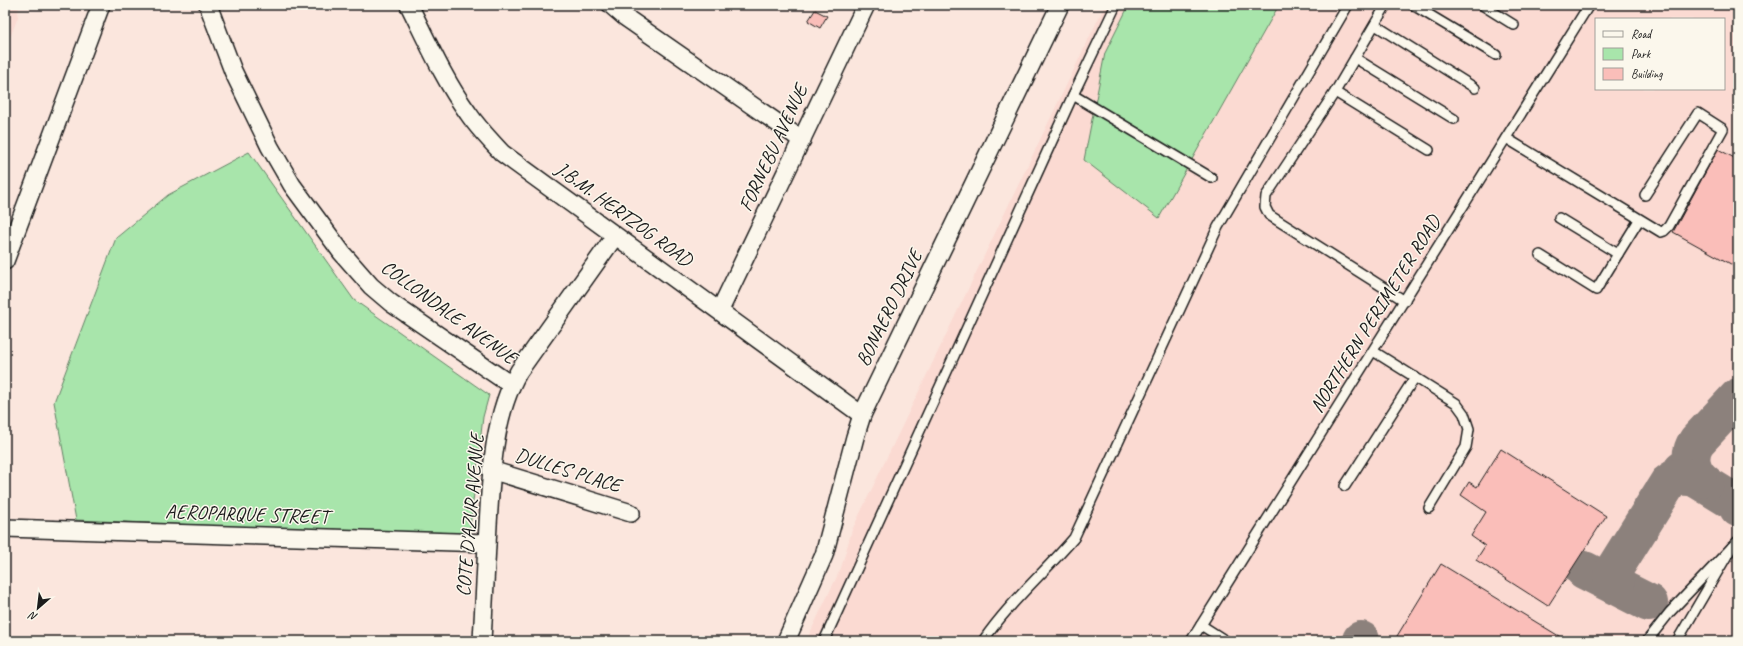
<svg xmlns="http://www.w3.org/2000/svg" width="1743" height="646" viewBox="0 0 1743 646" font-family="Caveat,sans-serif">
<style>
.built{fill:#fbdad2;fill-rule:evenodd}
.green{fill:#a8e5ab;stroke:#628064}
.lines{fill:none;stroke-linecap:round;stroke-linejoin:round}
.taxiway{stroke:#8c817c;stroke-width:38}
.building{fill:#fabeb9;stroke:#1c1c1c}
.service-casing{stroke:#1c1c1c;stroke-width:12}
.minor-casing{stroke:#1c1c1c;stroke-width:20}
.service{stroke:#fbf7ec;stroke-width:9}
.minor{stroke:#fbf7ec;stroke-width:17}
.labels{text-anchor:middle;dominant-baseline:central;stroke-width:3;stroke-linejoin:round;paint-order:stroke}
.street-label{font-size:20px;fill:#1c1c1c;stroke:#fbf7ec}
</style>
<rect width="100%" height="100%" fill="#fbe6dd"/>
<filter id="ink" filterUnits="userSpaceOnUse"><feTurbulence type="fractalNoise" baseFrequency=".025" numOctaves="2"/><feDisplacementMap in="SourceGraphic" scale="8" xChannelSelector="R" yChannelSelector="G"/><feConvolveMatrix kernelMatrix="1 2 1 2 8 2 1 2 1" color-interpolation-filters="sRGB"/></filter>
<g filter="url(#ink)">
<g class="built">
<path d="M5 5H19L18 17 5 50Z"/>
<path d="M1105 5H1738V641H806L841 568 852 530ZM1596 19H1724V89H1596Z"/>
</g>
<g class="green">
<path d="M1129 5H1279L1159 218 1084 160 1105 53Z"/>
<path d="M249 152 354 300 489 395 483 417 469 536 76 520 54 402 116 238 168 195Z"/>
</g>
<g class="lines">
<g class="taxiway">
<path d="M1682 470 1736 503 1738 508"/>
<path d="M1705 483C1691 473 1687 455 1697 441L1738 397"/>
<path d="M1584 570 1649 603"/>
<path d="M1616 585 1612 578 1613 571 1668 483C1676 475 1688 476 1698 479"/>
<path d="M1361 641V640"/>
</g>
</g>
<g class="building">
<path d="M815 10 827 16 820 28 808 21Z"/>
<path d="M1718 149 1738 160V268L1673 232Z"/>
<path d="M1501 449 1606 516 1548 606 1476 560 1485 546 1471 536 1486 512 1461 495 1469 482 1477 487Z"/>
<path d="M1441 564 1567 641H1394Z"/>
</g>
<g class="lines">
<defs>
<g id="service">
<path d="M1386 5 1335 92 1266 196 1265 207 1269 215 1405 301"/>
<path d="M1413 5 1496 55"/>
<path d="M1482 5 1514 25"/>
<path d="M1375 25 1475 88"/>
<path d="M1355 58 1454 119"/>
<path d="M1335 92 1429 150"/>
<path d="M1073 95 1212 178"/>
<path d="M1506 138 1661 232 1664 231 1669 226 1723 129 1698 113 1645 195"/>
<path d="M1559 218 1618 254 1639 220"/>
<path d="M1540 255 1596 290 1618 254"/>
<path d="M1373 351 1456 403 1464 414 1469 429 1466 447 1429 508"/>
<path d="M1345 486 1415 377"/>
<path d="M1201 625 1226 641"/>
<path d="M824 641 1073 95 1116 5"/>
<path d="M983 641C1009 603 1044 573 1074 538L1218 227 1348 5"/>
<path d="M1191 641 1589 5"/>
<path d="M1647 641 1670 612 1732 547"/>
<path d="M1677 641 1732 547 1738 541"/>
</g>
<g id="minor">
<path d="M208 5 233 71 270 147 292 185 342 253 371 286 391 303 511 385"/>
<path d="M409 5C427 41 444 80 468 113 478 128 490 140 502 153L862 415"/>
<path d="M611 5 625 17 802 140"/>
<path d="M5 261 101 5"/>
<path d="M720 310 866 5"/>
<path d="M491 470 631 513"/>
<path d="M5 528 487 543"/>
<path d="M482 641C484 602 486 564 488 525 491 476 493 415 519 371L615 236"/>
<path d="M786 641 824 555 855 437 862 415 1060 5"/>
</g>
</defs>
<use href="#service" class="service-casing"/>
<use href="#minor" class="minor-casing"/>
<use href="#service" class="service"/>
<use href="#minor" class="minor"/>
</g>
</g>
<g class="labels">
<g class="street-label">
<text transform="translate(773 148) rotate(-65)">FORNEBU AVENUE</text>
<text transform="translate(624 214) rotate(36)">J.B.M. HERTZOG ROAD</text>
<text transform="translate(889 308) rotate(-64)">BONAERO DRIVE</text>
<text transform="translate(449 312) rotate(36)">COLLONDALE AVENUE</text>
<text transform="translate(1375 314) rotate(-58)">NORTHERN PERIMETER ROAD</text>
<text transform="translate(568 470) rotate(17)">DULLES PLACE</text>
<text transform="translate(247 514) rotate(2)">AEROPARQUE STREET</text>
<text transform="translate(470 515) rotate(-85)">COTE D'AZUR AVENUE</text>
</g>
</g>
<rect width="1743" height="646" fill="none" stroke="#fbf7ec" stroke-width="20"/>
<rect x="10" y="10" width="1723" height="626" fill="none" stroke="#1c1c1c" stroke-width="1.5" filter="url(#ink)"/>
<rect x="1595" y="18" width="130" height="72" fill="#fbf7ec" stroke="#a29f99"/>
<rect x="1603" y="31" width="20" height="6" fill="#fbf7ec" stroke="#a29f99"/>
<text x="1631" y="38" font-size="12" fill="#1c1c1c">Road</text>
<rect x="1603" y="48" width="20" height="12" fill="#a8e5ab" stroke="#a29f99"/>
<text x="1631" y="58" font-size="12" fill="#1c1c1c">Park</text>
<rect x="1603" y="68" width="20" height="12" fill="#fabeb9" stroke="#a29f99"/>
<text x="1631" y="78" font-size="12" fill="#1c1c1c">Building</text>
<g transform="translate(38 608) rotate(208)" stroke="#fbf7ec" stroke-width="3" paint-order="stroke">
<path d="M0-3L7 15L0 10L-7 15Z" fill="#1c1c1c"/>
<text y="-6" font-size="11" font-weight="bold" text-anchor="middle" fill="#1c1c1c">N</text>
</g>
</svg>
